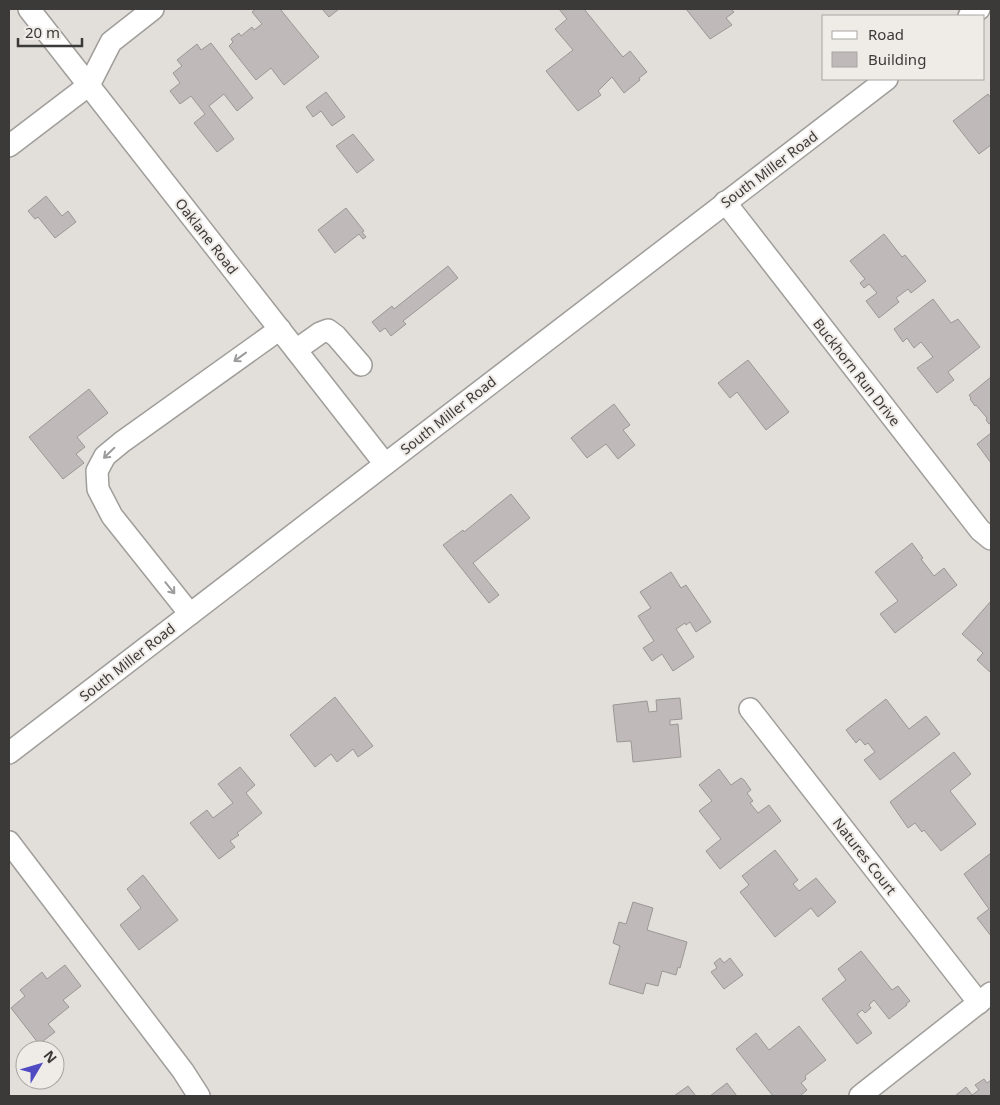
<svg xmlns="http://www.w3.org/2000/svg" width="1000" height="1105" viewBox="0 0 1000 1105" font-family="'Noto Sans',sans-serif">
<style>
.building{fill:#bfbab9;stroke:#9b9795}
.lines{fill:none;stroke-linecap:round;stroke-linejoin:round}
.minor-casing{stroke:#a09e9a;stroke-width:24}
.minor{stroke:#fff;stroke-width:21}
.oneway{stroke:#9d9c9c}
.labels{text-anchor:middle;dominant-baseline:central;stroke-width:4;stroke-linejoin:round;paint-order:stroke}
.street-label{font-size:14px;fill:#3b3a38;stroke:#efece8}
</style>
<rect width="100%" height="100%" fill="#e2dfdb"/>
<g class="building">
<path d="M256 9H280L319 57 284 85 271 68 256 80 229 46 233 42 231 39 239 33 241 36 252 27 254 30 262 24 252 12Z"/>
<path d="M322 9H339L329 17Z"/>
<path d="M559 9H584L623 57 630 51 647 72 639 78 640 80 624 93 612 77 598 91 601 95 578 111 546 71 573 50 555 29 567 19Z"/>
<path d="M686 9H731L734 12 726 18 732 25 710 39Z"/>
<path d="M211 43 253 98 237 111 224 94 209 106 234 139 217 152 194 123 205 114 191 96 180 104 170 91 180 83 173 73 182 66 177 60 197 44 201 50Z"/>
<path d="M326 92 345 117 332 126 321 111 313 117 306 107Z"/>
<path d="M988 94 991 98V145L979 154 953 121Z"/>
<path d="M353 134 374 160 357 173 336 146Z"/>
<path d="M46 196 62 216 68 211 76 222 55 238 38 217 35 219 28 211Z"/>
<path d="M346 208 364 231 362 232 366 237 363 239 359 234 335 253 318 230Z"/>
<path d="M884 234 902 257 905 255 926 281 911 293 908 289 896 298 899 302 879 318 866 301 877 293 869 284 864 288 860 283 865 279 850 261Z"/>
<path d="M448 266 458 278 403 321 406 324 391 336 385 328 380 332 372 322 392 306 394 309Z"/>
<path d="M933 299 951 323 958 319 980 347 948 372 954 380 937 393 917 368 933 357 921 342 914 348 907 338 903 342 894 329Z"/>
<path d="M748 360 789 412 766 430 737 392 730 398 718 383Z"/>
<path d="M991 377V423L989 424 986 420 987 418 976 405 975 406 970 399 971 398 969 395Z"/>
<path d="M89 389 108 413 77 437 85 447 76 454 84 463 63 479 29 437Z"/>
<path d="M614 404 630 425 623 430 635 445 618 459 606 444 587 458 571 438Z"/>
<path d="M991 433V463L977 444Z"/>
<path d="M511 494 530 518 473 563 499 595 489 603 443 545 463 530 464 532Z"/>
<path d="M912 543 923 558 921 559 934 576 944 568 957 585 895 633 880 614 898 601 875 572Z"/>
<path d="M671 572 681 588 686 585 711 622 696 632 690 622 686 625 685 623 676 629 694 657 673 671 662 654 652 661 643 648 654 641 638 616 651 608 640 592Z"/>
<path d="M991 601V673L977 660 983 653 962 634Z"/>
<path d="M335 697 373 746 358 757 353 749 337 762 331 754 315 767 290 735Z"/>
<path d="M680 698 682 719 670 720V725L678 724 681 757 633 762 631 741 617 742 613 705 647 701 649 712 657 711 656 700Z"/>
<path d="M886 699 909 729 926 716 940 734 880 780 864 760 875 752 868 743 865 745 860 739 856 743 846 730Z"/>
<path d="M954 752 971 774 950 791 976 824 941 851 924 830 922 832 915 823 908 828 890 802Z"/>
<path d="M240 767 255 785 246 793 262 813 237 833 239 835 230 841 235 847 219 859 190 823 207 810 213 818 233 803 218 784Z"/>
<path d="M719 769 731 785 741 778 744 780 751 790 747 793 753 801 750 803 758 813 769 805 781 821 720 869 706 851 721 839 699 811 712 801 699 785Z"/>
<path d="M775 850 798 880 793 884 799 891 816 878 836 902 818 917 811 908 775 937 740 892 749 885 742 876Z"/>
<path d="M991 853V936L977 918 989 909 964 874Z"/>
<path d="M143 875 178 920 139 950 120 925 141 908 127 889Z"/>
<path d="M633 902 653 908 647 930 687 942 680 968 678 967 676 975 662 971 658 986 646 983 643 994 609 984 620 946 613 943 619 922 626 924Z"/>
<path d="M861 951 892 990 898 986 910 1001 906 1004 907 1005 889 1019 874 1000 869 1005 871 1008 865 1013 862 1010 857 1014 872 1033 857 1044 822 999 846 980 838 969Z"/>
<path d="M720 958 724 963 730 958 743 975 724 989 711 972 717 968 714 963Z"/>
<path d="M65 965 81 986 63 1000 69 1007 48 1024 55 1032 39 1044 11 1008 25 996 20 990 42 972 47 979Z"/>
<path d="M799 1026 826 1060 805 1076 806 1079 801 1083 807 1090 800 1096H773L736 1049 756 1033 769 1050Z"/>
<path d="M984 1079 987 1083 991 1080V1096H955L966 1087 972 1095 979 1090 975 1085Z"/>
<path d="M727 1083 737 1096H710Z"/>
<path d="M688 1086 696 1096H674Z"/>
</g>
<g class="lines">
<defs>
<g id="minor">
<path d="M29 9 385 464"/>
<path d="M969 16 979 9"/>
<path d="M9 146 89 85 111 42 153 9"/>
<path d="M725 202 980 530 991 539"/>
<path d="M296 350 320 333 328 330 336 336 361 365"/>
<path d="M190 614 112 516 98 489 97 471 105 456 122 442 280 329"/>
<path d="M750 709 979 1003"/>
<path d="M9 753 887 79"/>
<path d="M9 842 183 1071 199 1096"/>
<path d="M860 1096 991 993"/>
</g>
</defs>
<use href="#minor" class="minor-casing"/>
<use href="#minor" class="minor"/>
</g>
<defs><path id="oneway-shaft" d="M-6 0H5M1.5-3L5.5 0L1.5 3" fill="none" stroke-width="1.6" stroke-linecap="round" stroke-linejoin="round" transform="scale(1.25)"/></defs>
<g class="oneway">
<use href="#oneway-shaft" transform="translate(240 357) rotate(144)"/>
<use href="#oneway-shaft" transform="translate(109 453) rotate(136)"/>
<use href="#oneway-shaft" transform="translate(170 588) rotate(51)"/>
</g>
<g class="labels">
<g class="street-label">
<text transform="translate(769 169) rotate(-37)">South Miller Road</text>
<text transform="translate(207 236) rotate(52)">Oaklane Road</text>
<text transform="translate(857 372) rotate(52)">Buckhorn Run Drive</text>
<text transform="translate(448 415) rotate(-38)">South Miller Road</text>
<text transform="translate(127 662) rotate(-38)">South Miller Road</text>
<text transform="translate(865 856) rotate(52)">Natures Court</text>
</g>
</g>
<rect width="1000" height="1105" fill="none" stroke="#3b3a38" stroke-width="20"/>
<rect x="822" y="15" width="162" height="65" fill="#efece8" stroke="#a7a5a2"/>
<rect x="832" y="31" width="25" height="8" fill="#ffffff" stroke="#a7a5a2"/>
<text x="868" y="40" font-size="15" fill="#3b3a38">Road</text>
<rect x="832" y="52" width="25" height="15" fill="#bfbab9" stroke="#a7a5a2"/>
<text x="868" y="65" font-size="15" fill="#3b3a38">Building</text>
<g transform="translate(40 1065) rotate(52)"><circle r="24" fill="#efece8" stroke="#a7a5a2"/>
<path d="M0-4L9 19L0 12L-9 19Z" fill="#4f4ac1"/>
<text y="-8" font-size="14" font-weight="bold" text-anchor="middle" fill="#3b3a38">N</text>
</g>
<path d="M18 38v8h64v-8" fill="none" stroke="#3b3a38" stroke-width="2.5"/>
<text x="25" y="38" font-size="15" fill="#3b3a38" stroke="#efece8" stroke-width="4" paint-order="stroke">20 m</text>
</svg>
